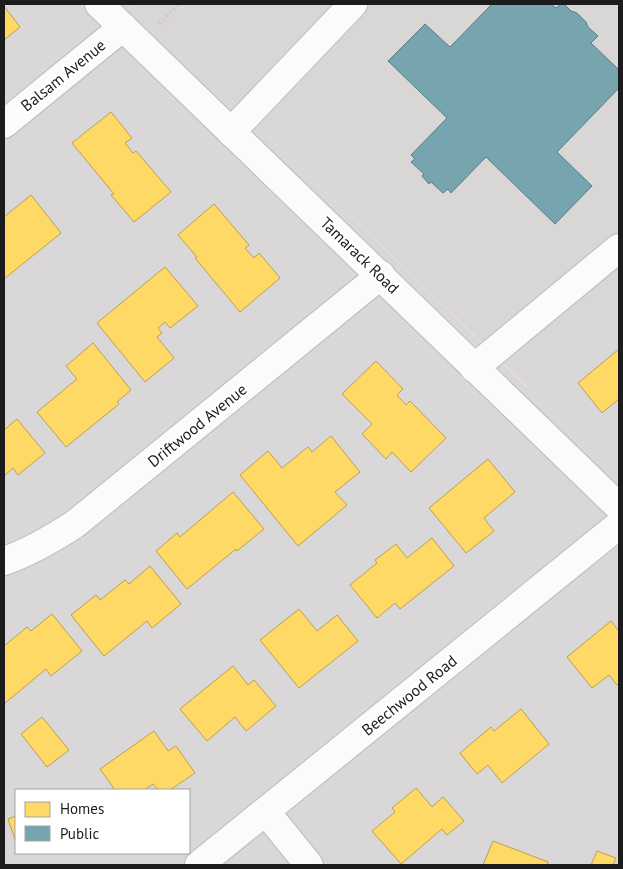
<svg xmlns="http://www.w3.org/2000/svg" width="623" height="869" viewBox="0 0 623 869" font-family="'PT Sans',sans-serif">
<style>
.residential{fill:#d9d7d7;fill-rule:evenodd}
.religious{fill:#d8d7d6}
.homes{fill:#ffd966;stroke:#bba050}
.public{fill:#76a5af;stroke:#5b7c83}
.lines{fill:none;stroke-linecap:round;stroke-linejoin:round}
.minor-casing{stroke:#bdbcbb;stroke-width:30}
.path{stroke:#d3c7c9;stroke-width:3;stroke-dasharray:2.5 2.5;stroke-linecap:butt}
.minor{stroke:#fcfbfb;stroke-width:28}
.labels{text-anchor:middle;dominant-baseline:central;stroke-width:5;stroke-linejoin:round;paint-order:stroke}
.street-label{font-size:16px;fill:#1c1c1c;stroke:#fff}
</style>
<rect width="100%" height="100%" fill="#eae7e5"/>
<path class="residential" d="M4 4H132L527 387 619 314V865H4ZM16 790H189V853H16Z"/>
<path class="religious" d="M132 4H619V314L528 387Z"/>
<g class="homes">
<path d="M4 6 20 27 4 40Z"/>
<path d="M111 112 132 138 125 143 133 153 136 151 171 192 134 222 111 195 114 194 72 143Z"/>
<path d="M31 195 61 233 4 279V217Z"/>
<path d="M214 204 249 245 245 248 254 258 259 253 280 278 240 312 195 258 197 257 178 235Z"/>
<path d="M165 267 198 306 170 328 165 322 158 328 162 333 157 337 174 358 145 382 97 323Z"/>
<path d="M93 343 131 390 117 402 119 404 66 447 37 412 77 379 66 366Z"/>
<path d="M619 349V399L602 413 578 383Z"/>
<path d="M376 361 403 389 397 395 406 405 410 401 446 438 411 472 392 452 386 459 362 434 372 424 342 394Z"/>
<path d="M17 419 45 453 18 475 13 468 4 476V430Z"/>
<path d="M331 436 360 472 335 492 347 505 298 546 240 475 268 451 282 468 308 447 312 452Z"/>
<path d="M488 459 515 492 484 518 494 531 466 553 429 508Z"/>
<path d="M233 492 264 529 237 551 236 549 187 589 156 551 177 533 180 537Z"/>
<path d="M432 538 454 566 400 609 395 603 377 618 350 585 377 563 375 560 396 544 407 558Z"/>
<path d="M150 566 181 604 152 628 147 621 104 656 71 615 96 595 100 600 125 580 129 584Z"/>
<path d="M299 609 317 631 337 615 358 641 299 688 260 640Z"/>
<path d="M52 614 82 651 51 676 46 669 5 703 4 701V646L27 627 31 631Z"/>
<path d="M611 621 619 631V683L617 685 609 675 592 688 567 657Z"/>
<path d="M233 666 248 685 254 680 276 706 246 731 235 717 207 741 180 709Z"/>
<path d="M521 709 549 744 502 783 488 765 477 774 460 753 491 727 494 731Z"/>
<path d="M42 717 69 750 47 767 21 734Z"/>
<path d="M154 731 168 751 176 746 195 773 170 790H158L153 784 144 790H115L100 769Z"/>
<path d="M416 788 432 807 443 797 464 821 447 835 442 829 401 864 372 831 395 812 392 808Z"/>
<path d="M16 816V842L8 819Z"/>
<path d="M493 841 548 862 547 865H483Z"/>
<path d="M597 851 616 858 613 865H591Z"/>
</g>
<path class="public" d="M492 4H551L556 8 561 4H564L571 11 577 13 586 22 588 27 598 36 591 43 619 70V88L557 152 592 186 555 224 486 157 451 193 448 189 443 193 431 182 429 184 422 176 424 174 411 162 415 159 411 155 447 118 388 61 425 24 450 47Z"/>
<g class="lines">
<defs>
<g id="minor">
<path d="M99 4 619 507"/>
<path d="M4 124 123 27"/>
<path d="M231 132 353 4"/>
<path d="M474 368 619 248"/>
<path d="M4 561C30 552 52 539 75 524L381 275"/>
<path d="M266 812 309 865"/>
<path d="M199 865 619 525"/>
</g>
</defs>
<use href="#minor" class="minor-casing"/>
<path class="path" d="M159 24 179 4"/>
<use href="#minor" class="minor"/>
</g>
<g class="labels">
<g class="street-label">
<text transform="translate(63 75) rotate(-39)">Balsam Avenue</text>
<text transform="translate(360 255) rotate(44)">Tamarack Road</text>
<text transform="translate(197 425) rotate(-39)">Driftwood Avenue</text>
<text transform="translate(409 695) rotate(-39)">Beechwood Road</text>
</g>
</g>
<rect width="623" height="869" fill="none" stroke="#1c1c1c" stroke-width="10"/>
<rect x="15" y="789" width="175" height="65" fill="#ffffff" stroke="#a4a4a4"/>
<rect x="25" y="802" width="25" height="15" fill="#ffd966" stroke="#a4a4a4"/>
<text x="60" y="814" font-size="15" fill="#1c1c1c">Homes</text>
<rect x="25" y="826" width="25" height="15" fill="#76a5af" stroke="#a4a4a4"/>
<text x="60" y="839" font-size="15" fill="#1c1c1c">Public</text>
</svg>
